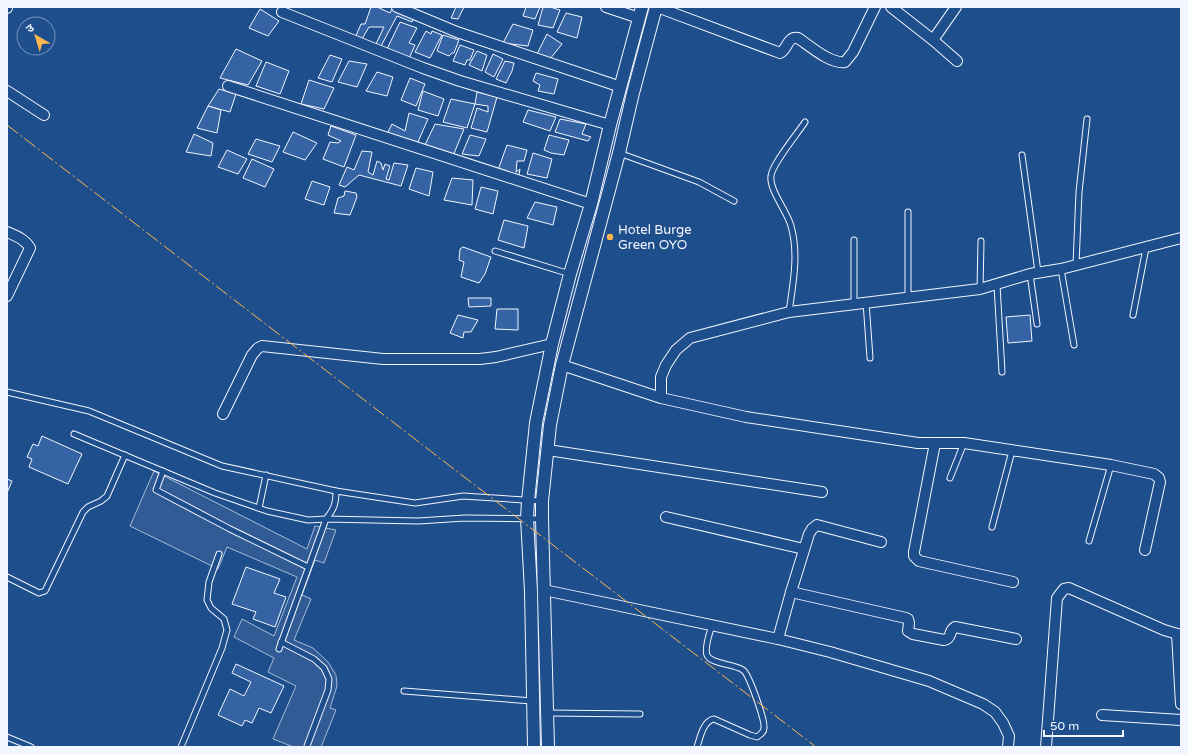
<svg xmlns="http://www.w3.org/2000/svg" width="1188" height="754" viewBox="0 0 1188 754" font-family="'Varela Round','Noto Sans Devanagari',sans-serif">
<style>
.parking{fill:#305b95;stroke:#a8bbd7}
.building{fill:#3563a3;stroke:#f2f6ff}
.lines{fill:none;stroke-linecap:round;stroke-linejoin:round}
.service-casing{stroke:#f2f6ff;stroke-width:7}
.minor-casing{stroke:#f2f6ff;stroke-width:12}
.tertiary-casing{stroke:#f2f6ff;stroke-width:14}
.service{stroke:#1f4e8c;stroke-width:5}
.minor{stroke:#1f4e8c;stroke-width:10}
.tertiary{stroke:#1f4e8c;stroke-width:12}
.power{stroke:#ffb74d;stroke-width:1;stroke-dasharray:14 3 2 3;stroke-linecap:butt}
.poi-dot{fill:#ffb74d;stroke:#1f4e8c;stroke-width:1.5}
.labels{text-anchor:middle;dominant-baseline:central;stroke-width:3;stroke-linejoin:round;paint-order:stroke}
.poi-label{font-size:13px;fill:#f2f6ff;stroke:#1f4e8c;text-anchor:start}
</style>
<rect width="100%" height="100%" fill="#1f4e8c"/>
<path class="parking" d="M154 471 307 549 315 526 336 530 324 563 315 560 302 595 311 599 294 640 313 648 328 662 336 675 337 686 330 708 336 710 321 747H294L273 739 296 686 268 672 274 658 234 637 242 619 274 636 297 577 227 547 218 569 130 526Z"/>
<g class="building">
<path d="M371 7H377L390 13 392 9 413 19 412 22 397 16 380 48 375 46 384 27H369L362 39 355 38 361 24H365Z"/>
<path d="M456 7H464L458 19 451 18Z"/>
<path d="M526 7H540L535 19 523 16Z"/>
<path d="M543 7H550L560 10 553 28 538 25Z"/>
<path d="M260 9 279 21 268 36 249 28Z"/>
<path d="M566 13 582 17 577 38 557 32Z"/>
<path d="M400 22 417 28 409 43 415 45 408 61 387 49Z"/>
<path d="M513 24 533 30 528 46 503 43Z"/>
<path d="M426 31 431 34 432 31 442 35 430 58 415 52Z"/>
<path d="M547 34 562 44 550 59 537 54Z"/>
<path d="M443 35 459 40 454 53H452L449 56 437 51Z"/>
<path d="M460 45 474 50 470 60H467L465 65 453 61Z"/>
<path d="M236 49 262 61 248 85 220 78Z"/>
<path d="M477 51 487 55 482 71 469 65Z"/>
<path d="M493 54 503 59 494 77 485 72Z"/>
<path d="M330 55 342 59 332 82 318 78Z"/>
<path d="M349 61 367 64 357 87 338 82Z"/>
<path d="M505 61 514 63 512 71 506 83 496 79Z"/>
<path d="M266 62 289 71 280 94 256 86Z"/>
<path d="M377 72 393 77 387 96 366 91Z"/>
<path d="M536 73 558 79 554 94 538 91 540 85 533 81Z"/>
<path d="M410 78 425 84 416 106 401 100Z"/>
<path d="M309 80 334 88 324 109 301 104Z"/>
<path d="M219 89 236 94 230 112 208 106Z"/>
<path d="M423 91 444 99 438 116 418 110Z"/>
<path d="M477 92 497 97 487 132 471 128 477 108 488 112V106L475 104Z"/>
<path d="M451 99 475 104 467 128 443 122Z"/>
<path d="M208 106 221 110 217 133 197 128Z"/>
<path d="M528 110 556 117 550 131 523 122Z"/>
<path d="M409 113 428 119 417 144 387 134 392 124 405 131Z"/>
<path d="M560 119 586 124 582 134 591 137 588 141 555 132Z"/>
<path d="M435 124 464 129 453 156 424 147Z"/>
<path d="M331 126 356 135 344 167 323 159 330 142 338 143 341 141 328 135Z"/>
<path d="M293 132 317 143 305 160 283 152Z"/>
<path d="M194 134 213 143 211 156 186 152Z"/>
<path d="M470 135 486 139 479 156 462 154Z"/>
<path d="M549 135 569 140 564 155 551 153 544 150Z"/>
<path d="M256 139 280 146 272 162 248 154Z"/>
<path d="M507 145 527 150 524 161H517L516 172 520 169 519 175 498 170Z"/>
<path d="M227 150 247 159 238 174 218 167Z"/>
<path d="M362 151 372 152 368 172 373 175 377 161 381 163 383 170 385 164 390 166 386 179 389 180 394 163 408 165 401 186 359 175 345 187 339 185 347 167 354 170Z"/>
<path d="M533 153 552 159 547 178 527 174Z"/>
<path d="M252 159 274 169 265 187 243 178Z"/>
<path d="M416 168 433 172 429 196 409 189Z"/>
<path d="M452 178 473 180 472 205 444 200Z"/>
<path d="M312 181 330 187 324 205 305 199Z"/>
<path d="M481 187 498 191 493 214 475 209Z"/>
<path d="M345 191 356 193 357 197 350 215 334 213 338 198 344 196Z"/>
<path d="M535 202 557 207 553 225 527 218Z"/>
<path d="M504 220 528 226 524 248 498 240Z"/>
<path d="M463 247 491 257 485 274 479 283 461 277 464 262 459 260 460 249Z"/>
<path d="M468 298H491V306L469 307Z"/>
<path d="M497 309H518V330L495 329Z"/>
<path d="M458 315 478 320 471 332H464L463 338 450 333Z"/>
<path d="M1030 315 1032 341 1008 343 1006 317Z"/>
<path d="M42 436 82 454 68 484 29 467 32 459 27 457 33 444 38 446Z"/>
<path d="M7 479 12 481 7 493Z"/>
<path d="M246 567 280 579 274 593 286 597 275 627 253 619 256 612 232 604Z"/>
<path d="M236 664 284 686 271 713 259 708 252 723 245 720 242 726 218 715 230 689 244 696 251 682 232 673Z"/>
</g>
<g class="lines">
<defs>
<g id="service">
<path d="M619 153 699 182 734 201"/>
<path d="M1022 155 1038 272"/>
<path d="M495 251 570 274"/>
<path d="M1076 265 1079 192 1087 119"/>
<path d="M1061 269 1074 345"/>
<path d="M1030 274 1037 324"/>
<path d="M997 285 1002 372"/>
<path d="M980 289 981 241"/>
<path d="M908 297V212"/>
<path d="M866 302 870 358"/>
<path d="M854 303V240"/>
<path d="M789 312C793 284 799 254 791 226 787 211 769 190 771 176 772 164 798 133 805 122"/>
<path d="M1133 315 1146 248"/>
<path d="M7 392 89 411 222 466 336 491 415 503 463 496 541 501"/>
<path d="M74 434 215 493 267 511 308 520 326 519 418 521 465 518 542 519"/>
<path d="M163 471 156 490 230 529 308 567"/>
<path d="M950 478 964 443"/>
<path d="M259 508 266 475"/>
<path d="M992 527 1012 451"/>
<path d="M1089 541 1111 465"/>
<path d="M7 577 39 593 45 591 83 512 88 507 101 501 107 496 125 455"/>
<path d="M281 642 314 659 324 668 329 679 328 690 307 746"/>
<path d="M279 649 326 519C334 509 336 504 336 491"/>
<path d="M404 691 532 701"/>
<path d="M547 713 640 714"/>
<path d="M7 737 31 747"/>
<path d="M181 747 222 648 227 630 224 619 211 608 207 600 209 582 219 554"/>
<path d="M697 747C700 738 703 721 714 719L750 735 757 737C761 734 764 732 764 728 765 720 749 674 743 670 735 664 710 664 707 655 704 648 710 632 712 625"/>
</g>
<g id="minor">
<path d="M397 7 457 32 621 87"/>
<path d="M606 7 639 18"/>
<path d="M657 7 780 53C788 49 787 36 798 38 810 46 830 64 845 62L853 52 875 7"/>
<path d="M891 7 933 40 957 61"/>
<path d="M7 8V7"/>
<path d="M282 12 423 68 460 81 610 125"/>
<path d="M933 40 956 7"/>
<path d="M228 86 591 204"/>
<path d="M7 91 44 115"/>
<path d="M7 232C16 236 25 239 30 248L7 296"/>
<path d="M562 365 661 398 746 417 918 443H964L1111 465 1154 474 1159 478 1160 482 1145 550"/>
<path d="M661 398V377L666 365 676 350 690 338 789 312 980 289 1030 274 1061 269 1181 238"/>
<path d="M223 414 252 355 258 348 262 346 383 359H480L496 357 552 344"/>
<path d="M935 443 914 552V556L919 561 1013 582"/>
<path d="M548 450 822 492"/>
<path d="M666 517 804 549"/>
<path d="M544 590 778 639 830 652 929 681 983 704 995 712 1003 723 1009 736 1008 747"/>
<path d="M791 592 906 618 908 619 909 623 908 631 913 634 944 640C953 638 948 631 955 627L1016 639"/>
<path d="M1177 634 1181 704"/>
<path d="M778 639 791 592 809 534 812 529 817 525 881 542"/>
<path d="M1102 715 1181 720"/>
<path d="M1046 747 1057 598 1064 589 1069 588 1164 630 1181 635"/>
</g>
<g id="tertiary">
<path d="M534 747 531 591 527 518 528 501 536 423 552 344 570 274 591 204 610 125 642 7"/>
<path d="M548 747 542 519V501L550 425 562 365 619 153 633 93 656 7"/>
</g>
</defs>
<use href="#service" class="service-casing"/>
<use href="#minor" class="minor-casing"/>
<use href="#tertiary" class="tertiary-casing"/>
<use href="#service" class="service"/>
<use href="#minor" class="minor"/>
<use href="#tertiary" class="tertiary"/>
<path class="power" d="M7 125 450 466 816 747"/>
</g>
<circle class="poi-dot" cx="610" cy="237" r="4"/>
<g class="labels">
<g class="poi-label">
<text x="618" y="230">Hotel Burge<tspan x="618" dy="15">Green OYO</tspan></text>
</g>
</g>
<rect width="1188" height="754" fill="none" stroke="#f2f6ff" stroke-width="16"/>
<g transform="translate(36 36) rotate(322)"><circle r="19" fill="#1f4e8c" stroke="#7391ba"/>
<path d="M0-3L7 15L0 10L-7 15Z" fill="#ffb74d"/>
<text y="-6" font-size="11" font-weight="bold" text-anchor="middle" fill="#f2f6ff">उ</text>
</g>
<path d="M1044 730v6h79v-6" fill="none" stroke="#f2f6ff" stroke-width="2"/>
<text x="1050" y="730" font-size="12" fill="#f2f6ff" stroke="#1f4e8c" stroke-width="3" paint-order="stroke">50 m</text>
</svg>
